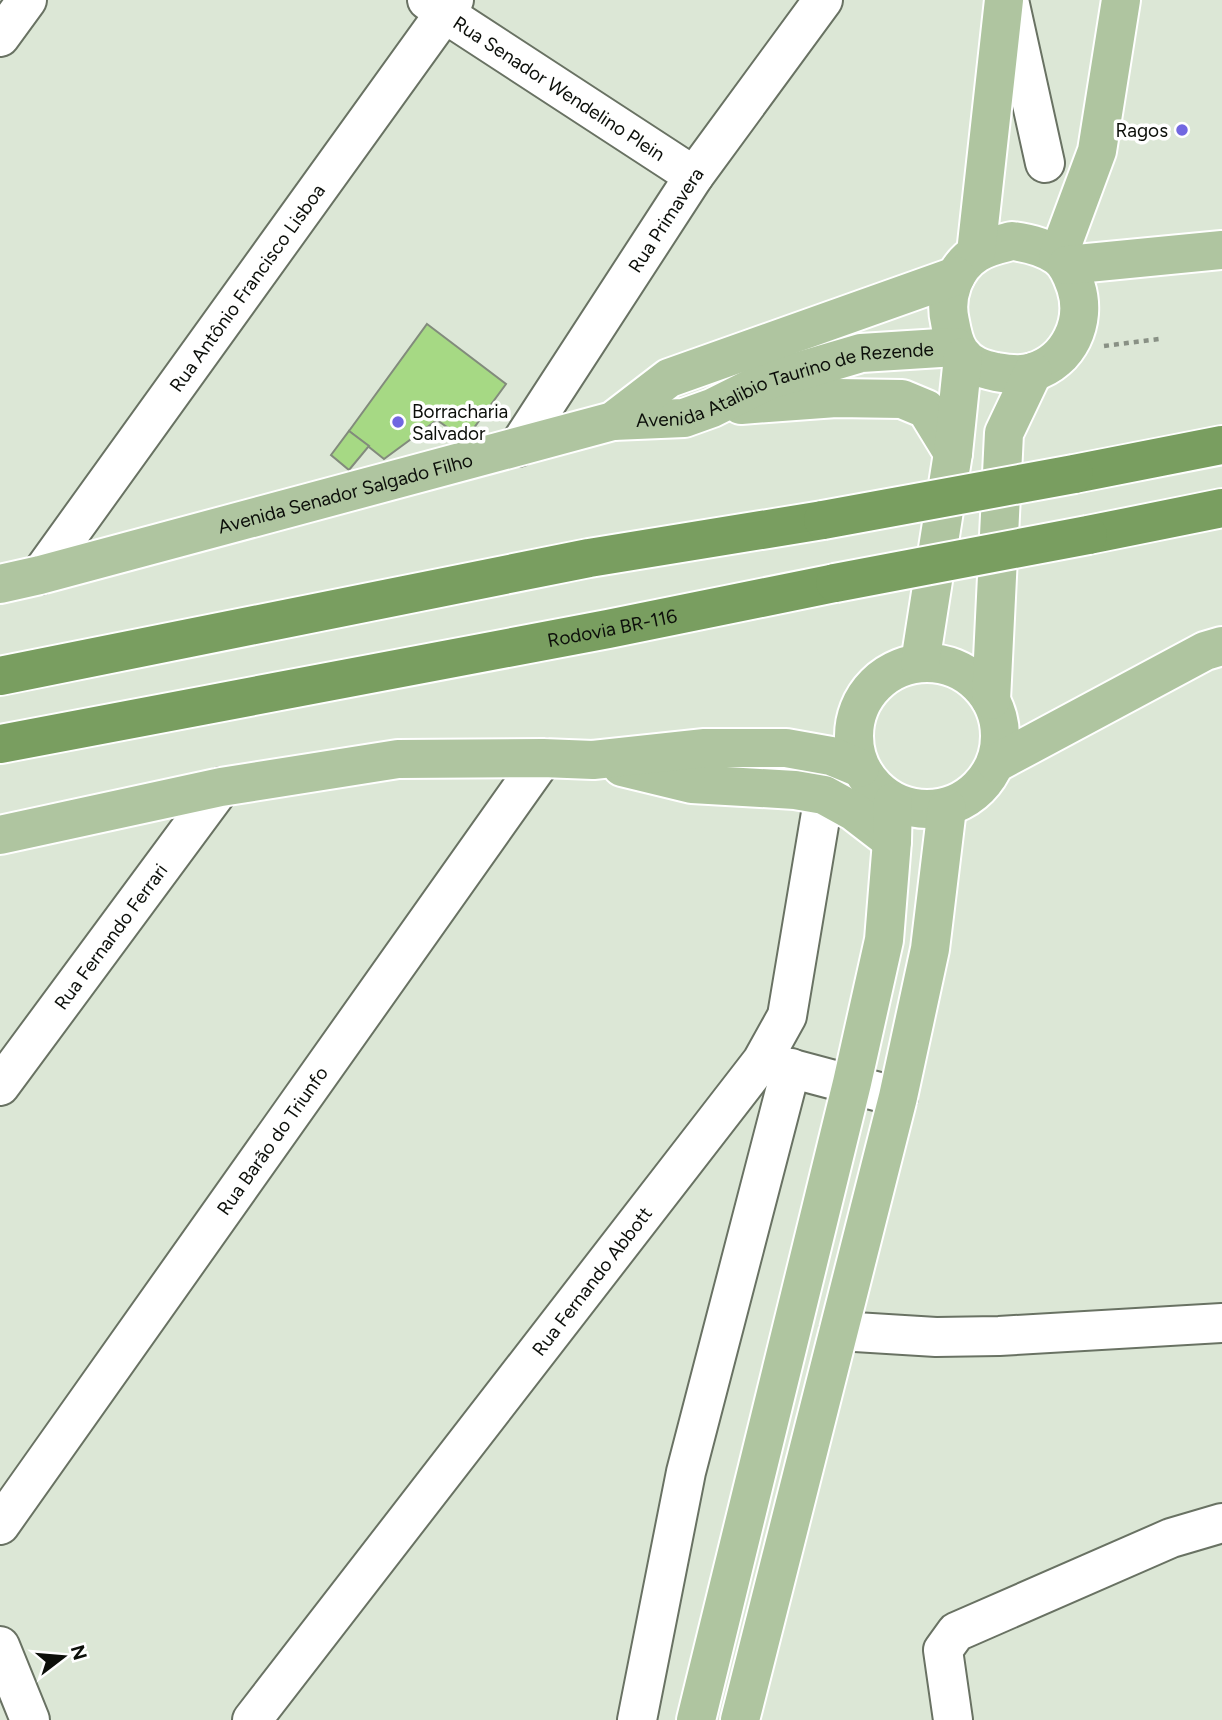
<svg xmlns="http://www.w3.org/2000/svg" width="1222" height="1720" viewBox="0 0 1222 1720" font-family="Figtree,sans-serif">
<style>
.building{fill:#a6d984;stroke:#828b7c;stroke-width:2}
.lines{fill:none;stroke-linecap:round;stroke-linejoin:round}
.minor-casing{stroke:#697263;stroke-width:42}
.major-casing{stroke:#fff;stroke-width:42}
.highway-casing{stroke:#fff;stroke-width:42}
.path{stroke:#899185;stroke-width:4.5;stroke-dasharray:5 5;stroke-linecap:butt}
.minor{stroke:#fff;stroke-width:38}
.major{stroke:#afc5a0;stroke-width:38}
.highway{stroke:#799e60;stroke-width:38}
.highway-bridge-casing{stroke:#fff;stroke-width:42;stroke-linecap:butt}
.highway-bridge{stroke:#799e60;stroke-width:38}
.poi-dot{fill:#7167e1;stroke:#fff;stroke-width:2.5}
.labels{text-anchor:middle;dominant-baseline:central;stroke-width:7;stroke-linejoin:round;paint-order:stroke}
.street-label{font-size:19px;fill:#0c0f0a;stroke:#fff}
.poi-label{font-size:19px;fill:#0c0f0a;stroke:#fff;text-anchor:end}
</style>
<rect width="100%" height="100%" fill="#dce7d6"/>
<g class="building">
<path d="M427 324 506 384 465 440 437 420 384 459 349 431Z"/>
<path d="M349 431 369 446 349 470 331 455Z"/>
</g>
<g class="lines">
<defs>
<g id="minor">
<path id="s1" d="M427 0 444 13 694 176"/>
<path d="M1009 0 1045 163"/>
<path d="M0 37 27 0"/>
<path id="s2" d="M518 447 694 176 823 0"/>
<path id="s3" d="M40 575 454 0"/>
<path d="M767 1062 898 1097"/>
<path id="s4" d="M0 1086 221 787"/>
<path d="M839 1331 936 1337 999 1336 1222 1323"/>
<path id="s5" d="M0 1525 543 758"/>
<path d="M0 1646 30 1720"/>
<path id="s6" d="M252 1720 762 1061 787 1016 824 795"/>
<path d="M637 1720 686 1472 791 1068"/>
<path d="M953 1720 943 1650 956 1632 1171 1538 1222 1523"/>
</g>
<g id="major">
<path d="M1012 241C1028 243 1044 247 1057 256 1068 263 1072 276 1076 287 1087 322 1069 361 1033 372 1021 376 1008 374 996 372 982 369 969 365 960 352 954 344 952 333 950 322 944 297 954 267 977 253 988 246 1000 244 1012 241Z"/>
<path d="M976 253 1004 0"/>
<path d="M1058 256 1097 151 1121 0"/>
<path d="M1067 265 1222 250"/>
<path d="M741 405 836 398 902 399 926 409 953 453"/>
<path id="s7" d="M613 421 684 418 712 408 766 381 861 353 956 347"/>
<path id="s8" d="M0 584 40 575 613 421 669 378 956 276"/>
<circle cx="927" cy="736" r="73"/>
<path d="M920 663 953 453 963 357"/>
<path d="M991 700 1004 433 1033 372"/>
<path d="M996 763 1205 651 1222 646"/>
<path d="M622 767 692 784 795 790 824 795 853 811 892 841"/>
<path d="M0 835 221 787 398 759 543 758 593 760 705 748H786L831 756 860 768"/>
<path d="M696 1720 852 1083 884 940 892 841 893 802"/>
<path d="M740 1720 898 1097 930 949 947 808"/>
</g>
<g id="highway">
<path d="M1074 474 1222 445"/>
<path d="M1088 535 1222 508"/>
<path d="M0 676 589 558 823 520"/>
<path id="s9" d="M0 744 608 629 835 583"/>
</g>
</defs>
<use href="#minor" class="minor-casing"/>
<use href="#major" class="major-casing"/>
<use href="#highway" class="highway-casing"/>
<path class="path" d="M1104 346 1159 339"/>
<use href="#minor" class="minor"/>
<use href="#major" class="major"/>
<use href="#highway" class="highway"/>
<defs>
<g id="highway-bridge">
<path d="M823 520 1074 474"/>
<path d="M835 583 1088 535"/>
</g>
</defs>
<use href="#highway-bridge" class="highway-bridge-casing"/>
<use href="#highway-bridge" class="highway-bridge"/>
</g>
<g class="poi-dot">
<circle cx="1182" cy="130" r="7"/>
<circle cx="398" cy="422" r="7"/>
</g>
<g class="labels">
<g class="street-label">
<text stroke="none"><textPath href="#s1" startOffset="159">Rua Senador Wendelino Plein</textPath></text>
<text stroke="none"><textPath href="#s2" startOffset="271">Rua Primavera</textPath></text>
<text stroke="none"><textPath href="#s3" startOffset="354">Rua Antônio Francisco Lisboa</textPath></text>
<text stroke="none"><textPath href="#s7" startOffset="178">Avenida Atalibio Taurino de Rezende</textPath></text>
<text stroke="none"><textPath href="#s8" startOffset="357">Avenida Senador Salgado Filho</textPath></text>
<text stroke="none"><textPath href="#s9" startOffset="623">Rodovia BR-116</textPath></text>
<text stroke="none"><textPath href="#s4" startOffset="186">Rua Fernando Ferrari</textPath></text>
<text stroke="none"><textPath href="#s5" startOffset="471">Rua Barão do Triunfo</textPath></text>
<text stroke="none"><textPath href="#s6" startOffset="555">Rua Fernando Abbott</textPath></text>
</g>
<g class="poi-label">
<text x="1168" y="130">Ragos</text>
<text x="412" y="411" text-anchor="start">Borracharia<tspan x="412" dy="22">Salvador</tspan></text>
</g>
</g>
<g transform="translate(63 1657) rotate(74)" stroke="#ffffff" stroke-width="5" paint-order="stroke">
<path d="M0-5L12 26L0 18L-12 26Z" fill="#0c0f0a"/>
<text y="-10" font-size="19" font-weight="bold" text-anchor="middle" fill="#0c0f0a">N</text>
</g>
</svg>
